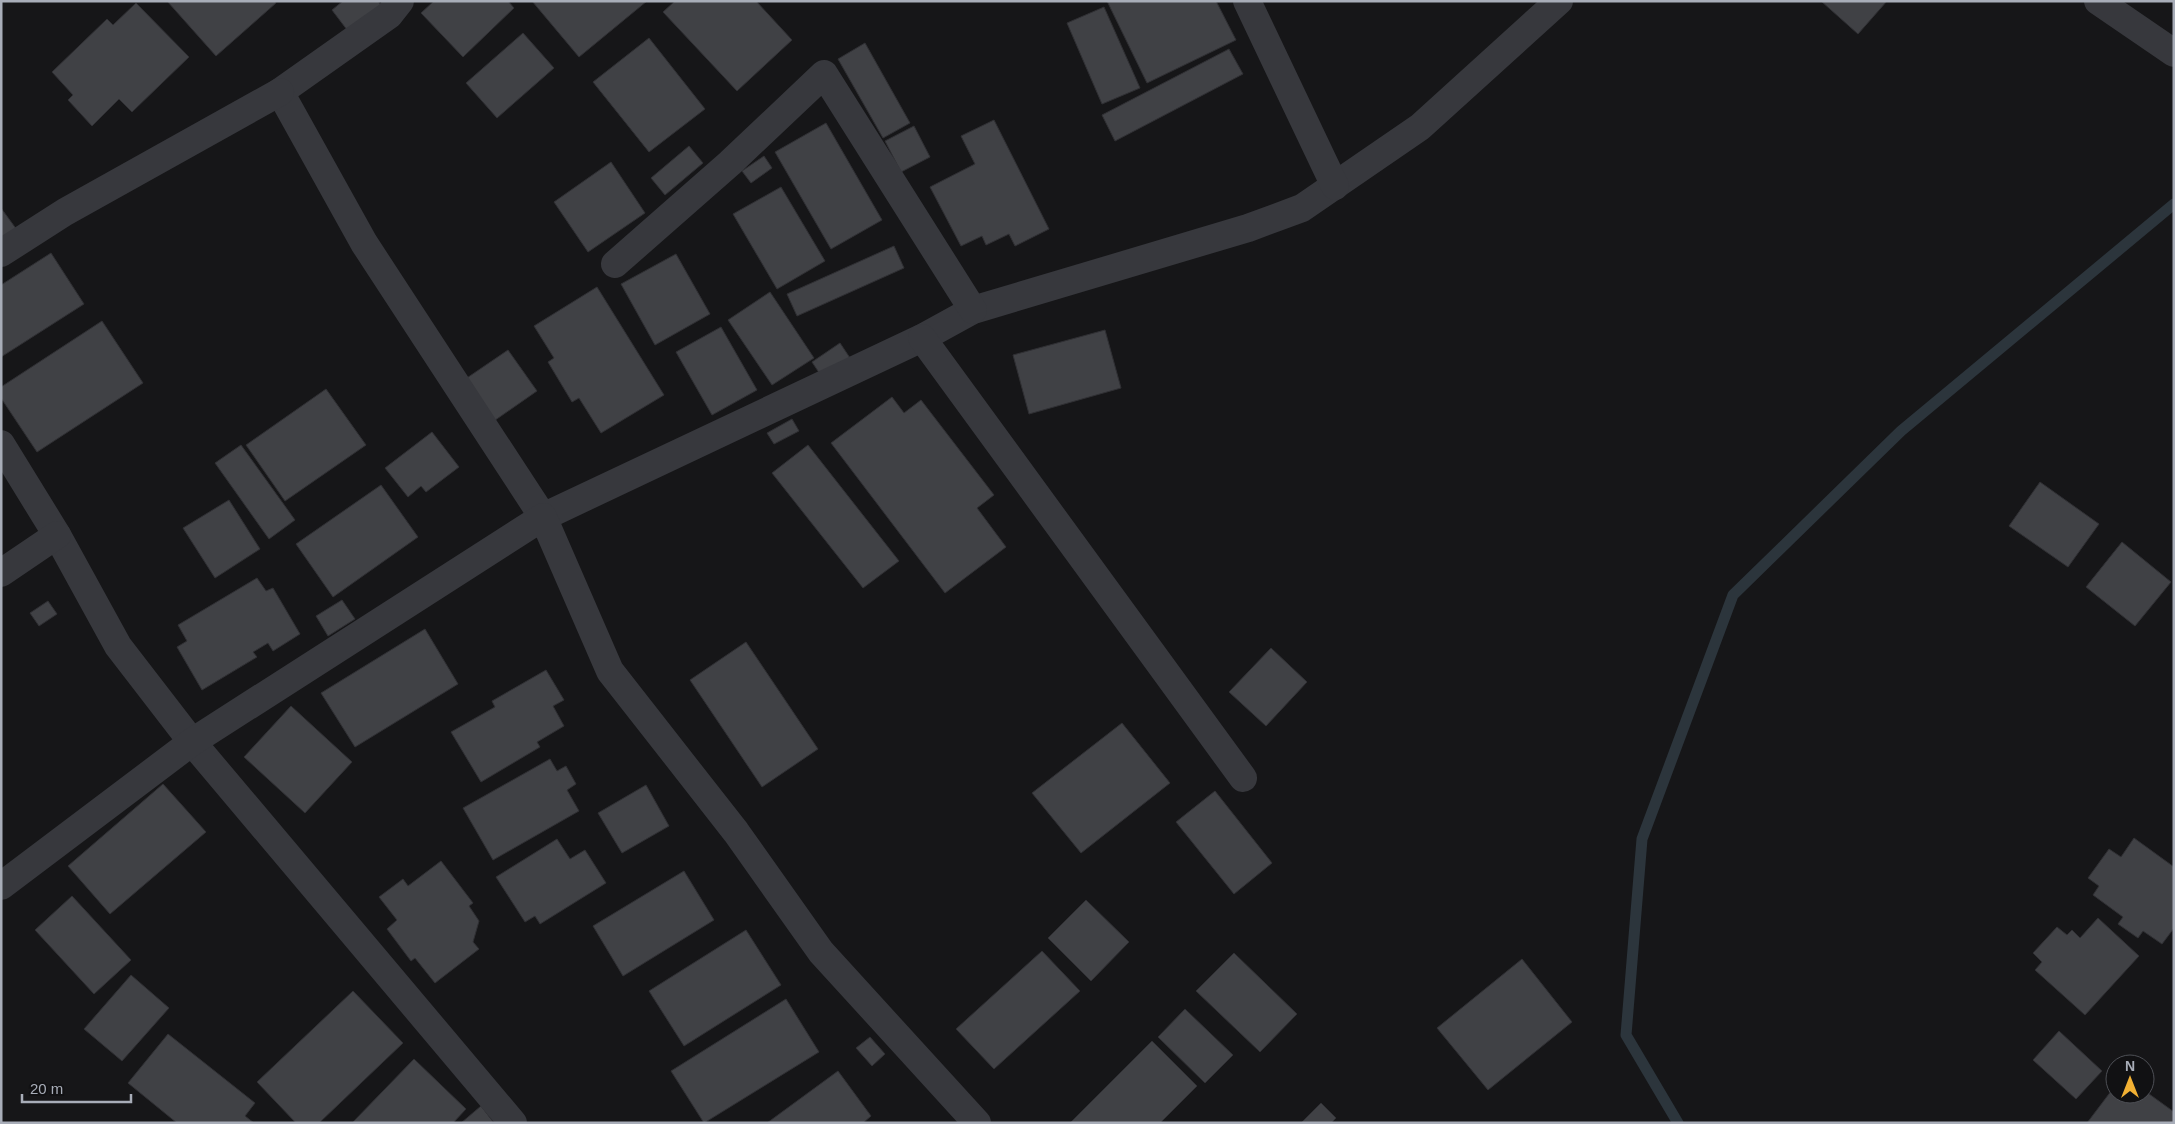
<svg xmlns="http://www.w3.org/2000/svg" width="2175" height="1124" viewBox="0 0 2175 1124" font-family="Helvetica,sans-serif">
<style>
.lines{fill:none;stroke-linecap:round;stroke-linejoin:round}
.stream{stroke:#2c353c;stroke-width:11}
.building{fill:#404145;stroke:#303034}
.minor{stroke:#37383d;stroke-width:28}
</style>
<rect width="100%" height="100%" fill="#161618"/>
<g class="lines">
<path class="stream" d="M1678 1123 1626 1035 1642 839 1733 595 1901 431 2174 204"/>
</g>
<g class="building">
<path d="M167 1H275L276 3 216 56Z"/>
<path d="M343 1H378L384 9 351 35 332 10Z"/>
<path d="M434 1H508L514 8 463 57 421 13Z"/>
<path d="M532 1H647L579 57Z"/>
<path d="M675 1H756L792 40 737 91 663 12Z"/>
<path d="M1107 1H1216L1236 40 1147 83Z"/>
<path d="M1821 1H1887L1858 34Z"/>
<path d="M136 3 189 57 132 112 119 99 92 126 68 100 73 95 52 72 107 19 113 25Z"/>
<path d="M1104 7 1140 88 1102 104 1067 23Z"/>
<path d="M523 33 554 68 497 118 466 83Z"/>
<path d="M649 38 705 109 649 152 593 82Z"/>
<path d="M865 43 910 123 883 138 838 59Z"/>
<path d="M1229 49 1243 74 1115 141 1102 115Z"/>
<path d="M994 120 1049 229 1015 246 1009 234 986 245 982 236 961 246 930 187 975 164 961 136Z"/>
<path d="M826 123 882 220 831 249 775 152Z"/>
<path d="M914 126 930 157 901 172 885 141Z"/>
<path d="M689 146 703 163 665 195 651 178Z"/>
<path d="M764 156 772 168 751 183 742 171Z"/>
<path d="M611 162 645 213 588 252 554 202Z"/>
<path d="M781 187 825 261 777 289 733 214Z"/>
<path d="M1 208 17 230 1 241Z"/>
<path d="M894 246 904 268 797 316 787 294Z"/>
<path d="M51 253 84 304 1 357V285Z"/>
<path d="M676 254 710 314 655 345 621 284Z"/>
<path d="M597 287 664 395 601 433 579 398 572 402 548 362 554 358 534 326Z"/>
<path d="M770 292 814 358 772 385 728 320Z"/>
<path d="M102 321 143 383 37 452 1 398V387Z"/>
<path d="M721 327 757 390 712 415 676 352Z"/>
<path d="M1105 330 1121 388 1029 414 1013 355Z"/>
<path d="M840 343 850 358 822 377 812 362Z"/>
<path d="M508 350 537 391 491 423 461 382Z"/>
<path d="M326 389 366 445 285 501 246 445Z"/>
<path d="M892 397 904 413 921 400 994 495 977 508 1006 547 945 593 831 443Z"/>
<path d="M792 419 799 431 774 444 767 433Z"/>
<path d="M432 432 459 467 426 492 421 486 408 497 385 468Z"/>
<path d="M241 445 295 520 269 539 215 463Z"/>
<path d="M808 445 899 561 863 588 772 473Z"/>
<path d="M2040 482 2099 524 2068 567 2009 526Z"/>
<path d="M381 485 418 537 333 597 296 544Z"/>
<path d="M229 500 260 549 215 578 183 528Z"/>
<path d="M2122 542 2171 582 2135 626 2086 587Z"/>
<path d="M257 578 266 591 273 588 300 634 273 651 268 643 253 652 257 657 202 690 177 647 187 641 178 625Z"/>
<path d="M342 600 355 619 328 636 316 616Z"/>
<path d="M48 601 57 614 39 626 30 613Z"/>
<path d="M425 629 458 684 355 747 321 693Z"/>
<path d="M746 642 818 749 762 787 690 680Z"/>
<path d="M1271 648 1307 682 1266 726 1229 692Z"/>
<path d="M546 670 564 700 553 706 564 726 537 742 540 747 481 782 451 732 495 707 492 701Z"/>
<path d="M291 706 352 762 305 813 244 757Z"/>
<path d="M1122 723 1170 783 1081 853 1032 793Z"/>
<path d="M550 759 557 771 566 766 576 784 567 790 579 811 493 860 463 808Z"/>
<path d="M163 784 206 832 110 914 68 866Z"/>
<path d="M646 785 669 826 622 853 598 813Z"/>
<path d="M1215 791 1272 863 1234 894 1176 822Z"/>
<path d="M2134 838 2174 867V928L2162 944 2143 931 2138 938 2118 924 2123 917 2093 895 2099 886 2088 878 2109 849 2121 857Z"/>
<path d="M557 839 570 859 585 850 606 883 540 924 535 916 525 922 496 877Z"/>
<path d="M441 861 473 903 469 906 479 921 473 942 479 949 435 983 415 958 411 961 387 929 397 920 379 897 403 879 408 886Z"/>
<path d="M684 871 714 920 623 976 593 926Z"/>
<path d="M72 896 131 960 94 994 35 930Z"/>
<path d="M1086 900 1129 942 1091 981 1048 938Z"/>
<path d="M2098 918 2139 956 2085 1015 2035 970 2042 962 2033 953 2057 927 2067 935 2072 930 2080 938Z"/>
<path d="M746 930 781 985 684 1046 649 991Z"/>
<path d="M1042 951 1080 991 994 1069 956 1029Z"/>
<path d="M1234 953 1297 1014 1260 1052 1196 991Z"/>
<path d="M1522 959 1572 1022 1488 1090 1437 1028Z"/>
<path d="M131 975 169 1008 122 1061 84 1029Z"/>
<path d="M353 991 403 1043 319 1123H296L257 1082Z"/>
<path d="M786 999 819 1052 704 1123 671 1071Z"/>
<path d="M1185 1009 1233 1055 1205 1083 1158 1037Z"/>
<path d="M2059 1031 2102 1071 2076 1099 2033 1060Z"/>
<path d="M168 1034 255 1103 245 1116 254 1123H177L128 1083Z"/>
<path d="M870 1037 885 1054 872 1066 856 1048Z"/>
<path d="M1152 1041 1197 1086 1160 1123H1070Z"/>
<path d="M414 1059 466 1109 453 1123H352Z"/>
<path d="M838 1071 871 1116 863 1123H767Z"/>
<path d="M2115 1086V1094H2145V1091L2174 1112V1123H2087Z"/>
<path d="M1321 1103 1336 1118 1331 1123H1301Z"/>
<path d="M481 1106 494 1123H461Z"/>
</g>
<g class="lines">
<g class="minor">
<path d="M400 1 389 15 280 92 364 243 543 517 922 338 973 310 1248 228 1302 208 1420 127 1559 1"/>
<path d="M1247 1 1335 186"/>
<path d="M2098 1 2174 53"/>
<path d="M1 253 65 212 280 92"/>
<path d="M615 264 730 163 824 74 973 310"/>
<path d="M922 338 1243 778"/>
<path d="M1 444 57 535 118 646 192 742 513 1123"/>
<path d="M1 573 57 535"/>
<path d="M1 886 192 742 543 517 610 671 736 832 821 952 977 1123"/>
</g>
</g>
<rect width="2175" height="1124" fill="none" stroke="#a8adb8" stroke-width="5"/>
<g transform="translate(2130 1079)"><circle r="24" fill="#111113" stroke="#4d4f55"/>
<path d="M0-4L9 19L0 12L-9 19Z" fill="#f2b134"/>
<text y="-8" font-size="14" font-weight="bold" text-anchor="middle" fill="#a8adb8">N</text>
</g>
<path d="M22 1094v8h109v-8" fill="none" stroke="#a8adb8" stroke-width="2.5"/>
<text x="30" y="1094" font-size="15" fill="#a8adb8" stroke="#111113" stroke-width="4" paint-order="stroke">20 m</text>
</svg>
